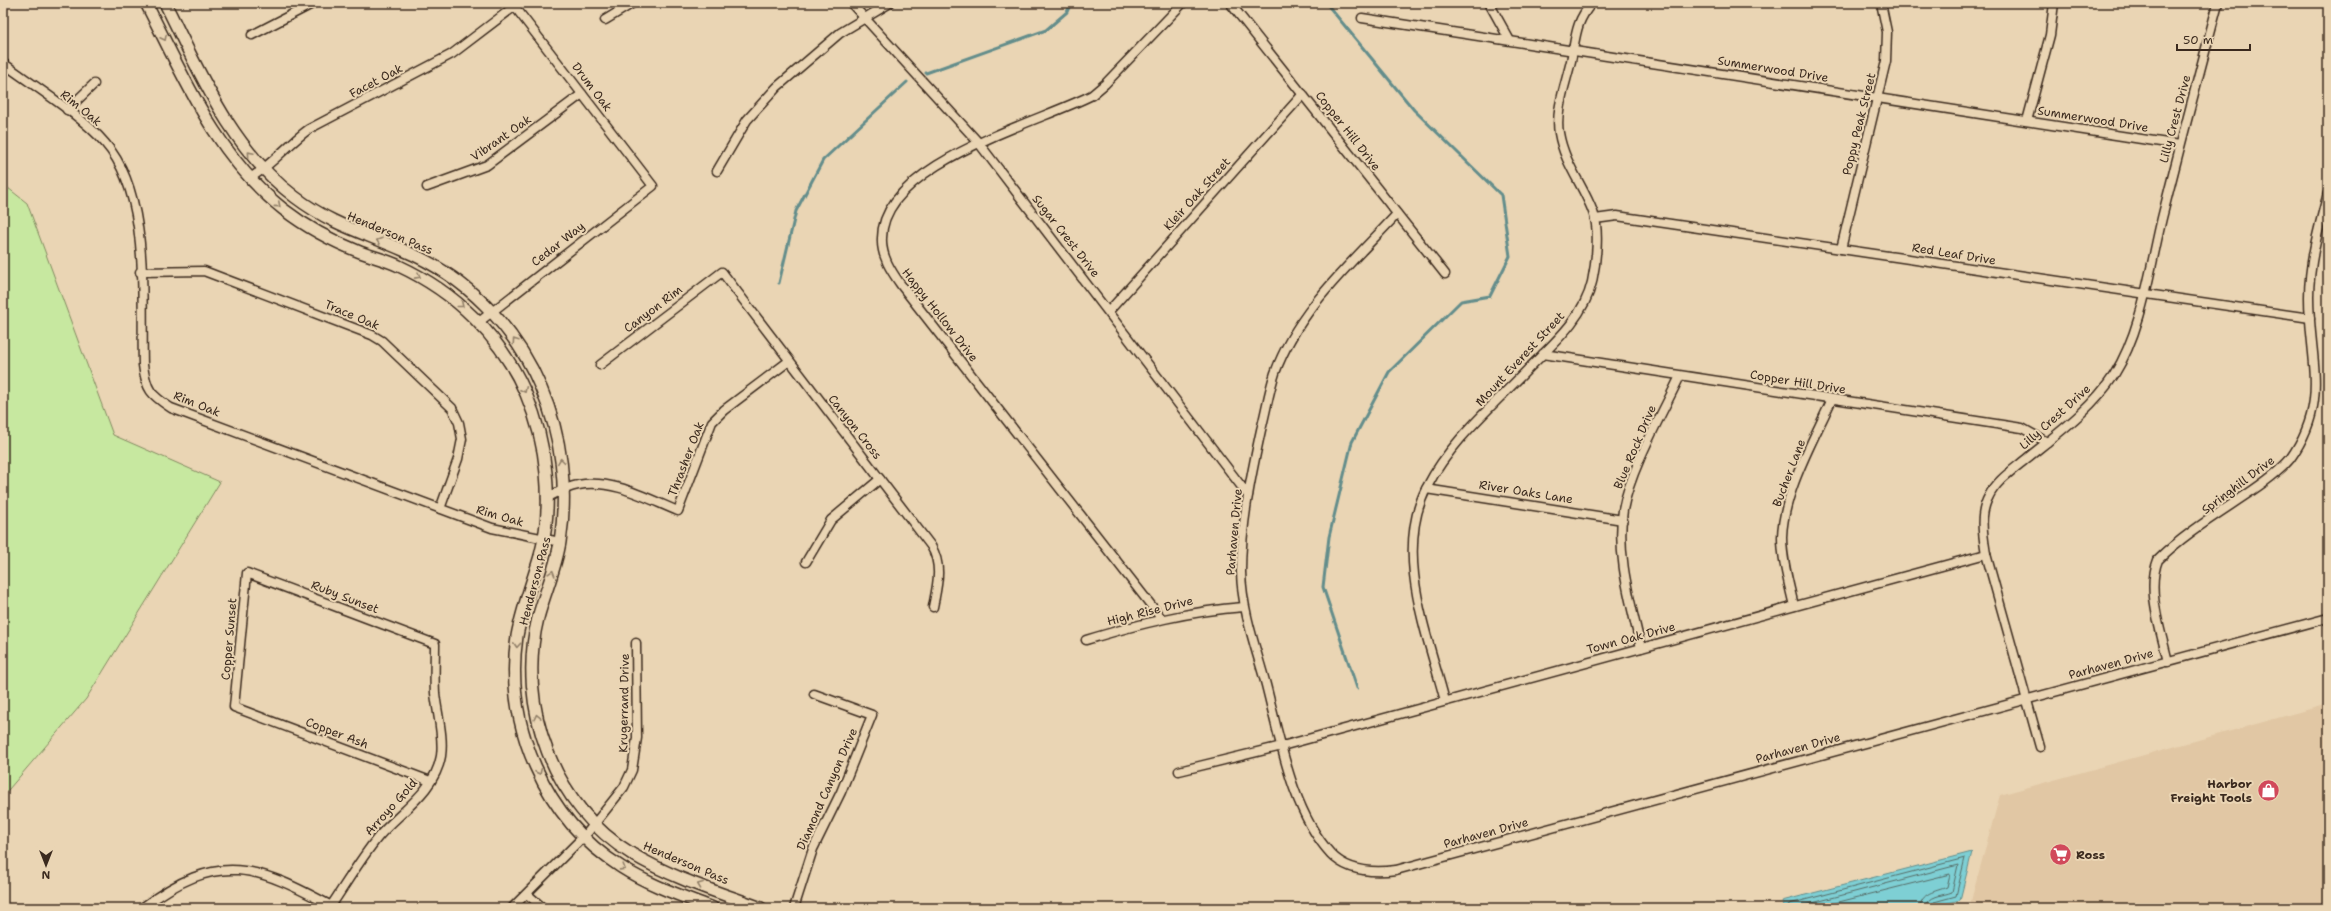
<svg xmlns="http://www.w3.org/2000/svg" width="2331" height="911" viewBox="0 0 2331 911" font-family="'Shantell Sans',sans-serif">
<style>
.built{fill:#e1c7a4}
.green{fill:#c7e8a0;stroke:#81895f}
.water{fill:#7ecfd4;stroke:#638d8b}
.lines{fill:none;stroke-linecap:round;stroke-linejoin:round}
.shore{stroke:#566c67;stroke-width:1}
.stream{stroke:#638d8b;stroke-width:3}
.street-casing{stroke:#3b2a1e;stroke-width:11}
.secondary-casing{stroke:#3b2a1e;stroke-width:14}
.street{stroke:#ead5b4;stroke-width:8}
.secondary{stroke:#ead5b4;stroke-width:11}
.oneway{stroke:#928069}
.labels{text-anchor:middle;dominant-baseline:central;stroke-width:4;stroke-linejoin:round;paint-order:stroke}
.street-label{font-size:12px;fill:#3b2a1e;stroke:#ead5b4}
.poi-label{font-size:12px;font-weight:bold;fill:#3b2a1e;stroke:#ead5b4;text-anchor:end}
</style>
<rect width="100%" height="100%" fill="#ead5b4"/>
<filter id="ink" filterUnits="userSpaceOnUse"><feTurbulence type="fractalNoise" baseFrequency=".025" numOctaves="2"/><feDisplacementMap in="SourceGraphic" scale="8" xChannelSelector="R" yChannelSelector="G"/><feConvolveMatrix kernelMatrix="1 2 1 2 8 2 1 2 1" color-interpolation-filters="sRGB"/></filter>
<g filter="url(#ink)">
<path class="built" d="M2328 704V908H1969L2000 795Z"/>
<path class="green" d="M3 184 27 203 113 435 220 482 86 699 3 796Z"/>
<path class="water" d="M1972 852 1960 900 1929 908H1784L1782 901Z"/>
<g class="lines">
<g class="shore">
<path d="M1787 908 1789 904 1965 858 1956 896 1934 902 1931 908"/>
<path d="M1793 908 1958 865 1952 892C1943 896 1927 895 1926 908"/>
<path d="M1815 908 1950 874 1947 887C1935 892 1921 892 1920 908"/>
</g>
<g class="stream">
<path d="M1326 3 1414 110 1501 195 1510 256 1490 296 1461 301 1389 372 1352 442 1329 537 1323 587 1357 688"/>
<path d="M926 73 1046 30 1067 12 1071 3"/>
<path d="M779 283 796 211 823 160 907 82"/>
</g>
<defs>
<g id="street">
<path d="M851 3 978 142 1248 495"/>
<path d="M1230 3 1445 274"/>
<path d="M1489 3 1509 39"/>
<path d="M1362 18 2180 145"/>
<path d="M605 20 633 3"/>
<path d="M252 35 314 3"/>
<path d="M3 63C34 86 81 115 105 143 151 195 141 299 143 365 146 390 151 395 171 408L492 528 560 542"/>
<path d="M67 110 94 84"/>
<path d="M2027 121 2050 35 2054 3"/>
<path d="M717 171 747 120 777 87 840 33 890 3"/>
<path d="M250 178C272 165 288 144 309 129L452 54 515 6"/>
<path d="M427 187 487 165 582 94"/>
<path d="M1397 214C1352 263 1298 309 1275 373 1269 391 1266 411 1261 430 1251 476 1241 524 1241 572 1242 611 1256 648 1266 685 1280 739 1292 812 1331 854 1348 872 1373 873 1396 870L2328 618"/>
<path d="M1595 219 1617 216 2310 318"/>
<path d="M1841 249 1886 61 1887 32 1881 3"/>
<path d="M140 272 204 271 372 335 382 341 452 408 459 423 462 439 458 459 440 509"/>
<path d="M1109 311 1303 94"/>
<path d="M479 322 653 186 512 3"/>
<path d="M1543 354 2022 428 2047 442"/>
<path d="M600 365 722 272 931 546C943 566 937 586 933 607"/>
<path d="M1426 489 1623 520"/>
<path d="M546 498C556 493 567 487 578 485 612 478 648 499 678 511L712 422 724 410 789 361"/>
<path d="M806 562 831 520 880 479"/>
<path d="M1794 606C1789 584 1782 560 1782 537 1783 493 1814 439 1832 399"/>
<path d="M1161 618 901 285C891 271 881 256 882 238 882 163 1038 123 1092 95L1105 84 1183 3"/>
<path d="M1086 640C1139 624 1189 611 1244 607"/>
<path d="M1641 648C1631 603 1616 556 1623 510 1630 470 1662 414 1680 376"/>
<path d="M2168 662C2161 631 2146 590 2158 560 2185 533 2221 512 2253 490 2266 481 2280 471 2290 459 2331 401 2309 361 2309 297 2309 262 2319 227 2328 193"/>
<path d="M1445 701C1428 635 1393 553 1427 487 1451 440 1495 404 1531 366 1555 342 1584 317 1592 282 1596 263 1600 230 1593 212 1583 185 1564 163 1559 133 1555 111 1566 83 1571 61 1576 37 1575 22 1592 3"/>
<path d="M2040 747 1986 554C1983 535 1979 514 1989 496 1996 481 2013 470 2026 459 2057 434 2092 409 2114 375 2142 331 2150 268 2162 218 2180 146 2199 74 2218 3"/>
<path d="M1179 771 1282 746 1986 554"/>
<path d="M527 894 543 908"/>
<path d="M331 906C347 882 361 858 379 836 401 811 435 791 441 756 444 736 437 713 435 693 434 677 435 660 435 644L247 573 234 707 430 781"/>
<path d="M142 908C219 850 256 865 335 908"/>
<path d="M512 908 588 832 624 787 632 770 637 738 636 643"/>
<path d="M794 908 813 849 841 792 872 715 814 694"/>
</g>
<g id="secondary">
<path d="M146 3C184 77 216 156 283 209 306 227 332 241 360 252 373 257 387 260 399 266 455 292 501 336 526 394 547 443 554 504 540 556 532 583 522 609 517 636 504 725 545 819 621 867 649 885 682 896 713 908"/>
<path d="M165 3C200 73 231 149 295 197 332 225 362 232 403 250 465 276 515 326 541 388 562 436 568 490 560 542 556 568 545 592 538 618 516 706 554 807 632 854 672 878 718 892 761 908"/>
</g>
</defs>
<use href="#street" class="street-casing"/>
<use href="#secondary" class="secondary-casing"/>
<use href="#street" class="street"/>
<use href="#secondary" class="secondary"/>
</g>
<defs><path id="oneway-chevron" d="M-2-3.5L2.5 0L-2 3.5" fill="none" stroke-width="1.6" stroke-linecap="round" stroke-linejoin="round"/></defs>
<g class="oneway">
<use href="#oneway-chevron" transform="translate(164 38) rotate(63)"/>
<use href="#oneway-chevron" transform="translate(250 154) rotate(-131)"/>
<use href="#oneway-chevron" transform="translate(278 205) rotate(41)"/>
<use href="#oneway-chevron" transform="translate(379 241) rotate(-161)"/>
<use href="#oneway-chevron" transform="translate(418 276) rotate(29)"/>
<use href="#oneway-chevron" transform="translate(461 305) rotate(39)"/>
<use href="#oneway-chevron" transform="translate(515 341) rotate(-124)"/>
<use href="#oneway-chevron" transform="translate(524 390) rotate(65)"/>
<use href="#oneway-chevron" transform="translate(561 461) rotate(-98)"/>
<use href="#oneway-chevron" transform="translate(552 573) rotate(-73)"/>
<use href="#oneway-chevron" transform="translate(517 645) rotate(94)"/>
<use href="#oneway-chevron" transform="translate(537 717) rotate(-103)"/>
<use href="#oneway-chevron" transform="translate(539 772) rotate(65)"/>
<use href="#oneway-chevron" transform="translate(623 868) rotate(32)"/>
<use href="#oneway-chevron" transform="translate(700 885) rotate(-159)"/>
</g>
</g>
<defs>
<symbol id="shop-disc" viewBox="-11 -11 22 22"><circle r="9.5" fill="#d1495b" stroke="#ead5b4"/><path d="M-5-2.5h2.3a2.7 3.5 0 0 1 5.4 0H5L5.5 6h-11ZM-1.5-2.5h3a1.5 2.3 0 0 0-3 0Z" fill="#fff"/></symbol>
<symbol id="supermarket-disc" viewBox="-11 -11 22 22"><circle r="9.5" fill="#d1495b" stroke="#ead5b4"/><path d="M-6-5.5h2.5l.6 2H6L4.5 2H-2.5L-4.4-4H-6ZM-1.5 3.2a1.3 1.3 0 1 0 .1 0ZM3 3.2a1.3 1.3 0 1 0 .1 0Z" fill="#fff"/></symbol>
</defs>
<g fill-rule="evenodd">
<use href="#shop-disc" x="2256" y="778" width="25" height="25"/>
<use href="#supermarket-disc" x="2048" y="842" width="25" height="25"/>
</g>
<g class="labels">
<g class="street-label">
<text transform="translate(1773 69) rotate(9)">Summerwood Drive</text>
<text transform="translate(376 81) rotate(-28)">Facet Oak</text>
<text transform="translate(592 87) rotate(53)">Drum Oak</text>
<text transform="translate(81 108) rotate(39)">Rim Oak</text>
<text transform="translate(2093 119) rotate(9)">Summerwood Drive</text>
<text transform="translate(2175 119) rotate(-75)">Lilly Crest Drive</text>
<text transform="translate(1859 124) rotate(-76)">Poppy Peak Street</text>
<text transform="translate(1348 131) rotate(52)">Copper Hill Drive</text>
<text transform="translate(501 138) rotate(-35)">Vibrant Oak</text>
<text transform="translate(1197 194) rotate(-48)">Kleir Oak Street</text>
<text transform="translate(390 233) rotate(23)">Henderson Pass</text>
<text transform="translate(1066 236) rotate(52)">Sugar Crest Drive</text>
<text transform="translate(558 244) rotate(-38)">Cedar Way</text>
<text transform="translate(1954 254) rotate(9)">Red Leaf Drive</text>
<text transform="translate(653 309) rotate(-37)">Canyon Rim</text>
<text transform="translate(352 315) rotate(23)">Trace Oak</text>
<text transform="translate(940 315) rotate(52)">Happy Hollow Drive</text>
<text transform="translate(1520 359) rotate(-47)">Mount Everest Street</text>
<text transform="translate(1798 382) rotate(9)">Copper Hill Drive</text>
<text transform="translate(197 404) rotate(22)">Rim Oak</text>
<text transform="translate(2055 417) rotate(-42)">Lilly Crest Drive</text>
<text transform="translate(855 427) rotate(52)">Canyon Cross</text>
<text transform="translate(1635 447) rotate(-67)">Blue Rock Drive</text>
<text transform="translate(686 459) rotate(-69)">Thrasher Oak</text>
<text transform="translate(1789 473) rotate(-69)">Bucher Lane</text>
<text transform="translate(2238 485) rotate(-37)">Springhill Drive</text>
<text transform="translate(1526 492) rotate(9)">River Oaks Lane</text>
<text transform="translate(500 516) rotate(16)">Rim Oak</text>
<text transform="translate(1234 532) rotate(-85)">Parhaven Drive</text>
<text transform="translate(535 581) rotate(-75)">Henderson Pass</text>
<text transform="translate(345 597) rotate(21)">Ruby Sunset</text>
<text transform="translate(1150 611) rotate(-14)">High Rise Drive</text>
<text transform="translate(1631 638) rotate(-15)">Town Oak Drive</text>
<text transform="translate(229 639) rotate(-85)">Copper Sunset</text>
<text transform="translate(2111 664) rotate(-15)">Parhaven Drive</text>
<text transform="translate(624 703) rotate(-89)">Krugerrand Drive</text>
<text transform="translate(337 733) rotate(21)">Copper Ash</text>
<text transform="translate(1798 748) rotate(-15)">Parhaven Drive</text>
<text transform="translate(827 789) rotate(-66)">Diamond Canyon Drive</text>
<text transform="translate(391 807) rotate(-48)">Arroyo Gold</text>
<text transform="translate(1486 833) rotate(-15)">Parhaven Drive</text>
<text transform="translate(686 863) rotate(23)">Henderson Pass</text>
</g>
<g class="poi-label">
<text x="2252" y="784">Harbor<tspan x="2252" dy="14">Freight Tools</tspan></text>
<text x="2076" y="855" text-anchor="start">Ross</text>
</g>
</g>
<rect width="2331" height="911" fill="none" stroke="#ead5b4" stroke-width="16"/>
<rect x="8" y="8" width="2315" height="895" fill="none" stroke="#3b2a1e" stroke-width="1.5" filter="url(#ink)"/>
<g transform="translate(46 865) rotate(180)" stroke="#ead5b4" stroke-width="3" paint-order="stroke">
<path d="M0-3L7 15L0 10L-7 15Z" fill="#3b2a1e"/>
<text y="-6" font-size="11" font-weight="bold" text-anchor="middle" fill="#3b2a1e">N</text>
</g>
<path d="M2177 44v6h73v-6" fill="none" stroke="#3b2a1e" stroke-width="2"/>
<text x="2183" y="44" font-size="12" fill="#3b2a1e" stroke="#ead5b4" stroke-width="3" paint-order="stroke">50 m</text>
</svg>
